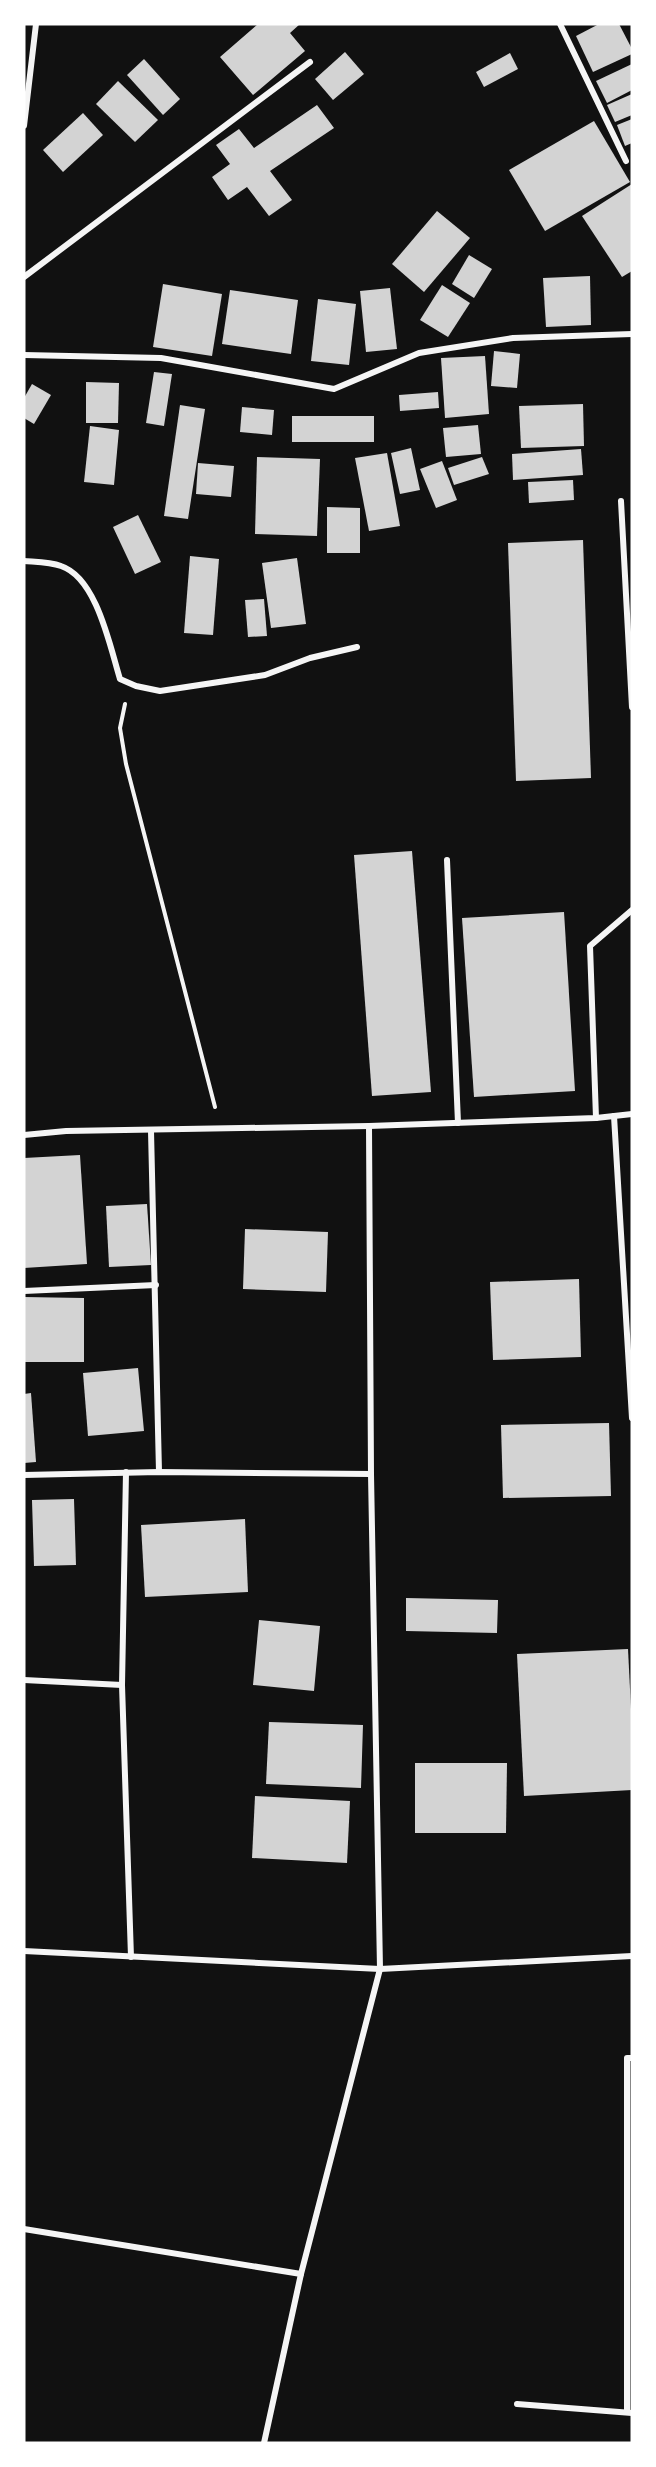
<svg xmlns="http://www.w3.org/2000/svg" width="656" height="2467" viewBox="0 0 656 2467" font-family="'IBM Plex Sans',sans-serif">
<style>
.building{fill:#d3d3d3}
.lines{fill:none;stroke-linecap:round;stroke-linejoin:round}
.path{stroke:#f5f5f5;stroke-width:4}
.minor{stroke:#f5f5f5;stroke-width:6}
</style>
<rect width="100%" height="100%" fill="#111"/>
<g class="building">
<path d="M258 24H300L290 33 305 51 253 95 220 57Z"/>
<path d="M599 24H619L632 49V54L593 72 576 36Z"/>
<path d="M345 52 364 74 333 100 315 79Z"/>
<path d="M510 53 518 69 484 87 476 72Z"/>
<path d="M144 59 180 99 163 115 127 75Z"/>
<path d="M632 64V90L607 103 596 81Z"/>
<path d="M118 81 158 120 135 142 96 104Z"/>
<path d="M632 94V115L615 122 607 105Z"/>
<path d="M317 105 334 128 270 171 292 200 269 216 247 187 228 200 212 177 230 164 216 145 239 129 254 148Z"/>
<path d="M83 113 103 135 63 172 43 150Z"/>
<path d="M632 119V143L625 146 617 125Z"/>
<path d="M594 121 630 182 545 231 509 170Z"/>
<path d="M632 184V271L622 277 582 216Z"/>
<path d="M437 211 470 238 424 292 392 264Z"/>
<path d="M469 255 492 269 474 298 452 284Z"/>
<path d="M590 276 591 325 546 327 543 278Z"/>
<path d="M163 284 222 294 212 356 153 347Z"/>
<path d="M442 285 470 303 448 337 420 320Z"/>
<path d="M390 288 397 349 366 352 360 291Z"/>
<path d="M230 290 298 300 291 354 222 344Z"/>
<path d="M318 299 356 304 349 365 311 361Z"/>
<path d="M494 351 520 354 517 388 491 386Z"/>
<path d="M485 356 489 414 445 418 441 358Z"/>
<path d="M154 372 172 374 164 426 146 423Z"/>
<path d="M86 382 119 383 118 423H86Z"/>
<path d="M32 384 51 395 34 424 24 418V398Z"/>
<path d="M438 392 439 408 400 411 399 395Z"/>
<path d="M583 404 584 446 521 448 519 406Z"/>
<path d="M180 405 205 409 188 519 164 516Z"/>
<path d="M242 407 274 410 272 435 240 432Z"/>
<rect x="292" y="416" width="82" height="26"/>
<path d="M478 425 481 454 446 457 443 428Z"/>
<path d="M90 426 119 430 114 485 84 482Z"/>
<path d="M411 448 420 490 400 494 391 453Z"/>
<path d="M581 449 583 475 513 480 512 454Z"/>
<path d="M387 453 400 526 369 531 355 458Z"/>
<path d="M257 457 320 459 317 536 255 534Z"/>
<path d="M482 457 489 474 454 485 448 468Z"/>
<path d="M442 461 457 500 436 508 420 469Z"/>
<path d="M198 463 234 466 231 497 196 494Z"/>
<path d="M573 480 574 500 529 503 528 482Z"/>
<path d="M327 507 360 508V553H327Z"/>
<path d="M138 515 161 562 135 574 113 527Z"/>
<path d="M583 540 591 778 516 781 508 543Z"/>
<path d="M190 556 219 559 213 635 184 633Z"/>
<path d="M297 558 306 624 271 628 262 563Z"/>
<path d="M264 599 267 636 248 637 245 600Z"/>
<path d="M412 851 431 1092 372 1096 354 855Z"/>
<path d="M564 912 575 1091 474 1097 462 918Z"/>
<path d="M80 1155 87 1264 24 1268V1158Z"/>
<path d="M147 1204 151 1265 109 1267 106 1206Z"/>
<path d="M245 1229 328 1232 326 1292 243 1289Z"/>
<path d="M579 1279 581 1357 493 1360 490 1282Z"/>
<path d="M24 1297 84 1298V1362H24Z"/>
<path d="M138 1368 144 1431 88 1436 83 1373Z"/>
<path d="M31 1393 36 1462 24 1463V1394Z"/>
<path d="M609 1423 611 1496 503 1498 501 1425Z"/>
<path d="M74 1499 76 1565 34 1566 32 1500Z"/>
<path d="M245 1519 248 1592 145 1597 141 1525Z"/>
<path d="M406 1598 498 1600 497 1633 406 1631Z"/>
<path d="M259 1620 320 1626 314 1691 253 1685Z"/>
<path d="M628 1649 632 1729V1790L524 1796 517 1654Z"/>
<path d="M269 1722 363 1725 361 1788 266 1784Z"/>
<path d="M415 1763H507L506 1833H415Z"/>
<path d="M255 1796 350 1801 347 1863 252 1858Z"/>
</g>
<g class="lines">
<path class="path" d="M125 704 120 728 126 764 215 1107"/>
<g class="minor">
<path d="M560 24 626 161"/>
<path d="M24 126 36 24"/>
<path d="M24 277 310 62"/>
<path d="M24 355 161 358 334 389 419 353 513 338 632 334"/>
<path d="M621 501 632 707"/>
<path d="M24 561C36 562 50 562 61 566 97 578 110 647 120 679L136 686 160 691 265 675 310 658 357 647"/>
<path d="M447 860 458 1123"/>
<path d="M614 1116 632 1418"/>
<path d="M596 1118 590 946 632 910"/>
<path d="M151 1131 159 1472"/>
<path d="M24 1135 66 1131 369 1126 596 1118 632 1114"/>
<path d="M24 1291 156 1285"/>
<path d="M126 1472 122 1685 131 1957"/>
<path d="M24 1475 159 1472 371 1474"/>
<path d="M24 1680 122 1685"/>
<path d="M24 1951 380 1969 632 1956"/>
<path d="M24 2229 301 2274"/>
<path d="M517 2404 632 2413"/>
<path d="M627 2412V2058H632"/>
<path d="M264 2443 301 2274 380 1969 371 1474 369 1126"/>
</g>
</g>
<rect width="656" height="2467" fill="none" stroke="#ffffff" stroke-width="51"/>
</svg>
